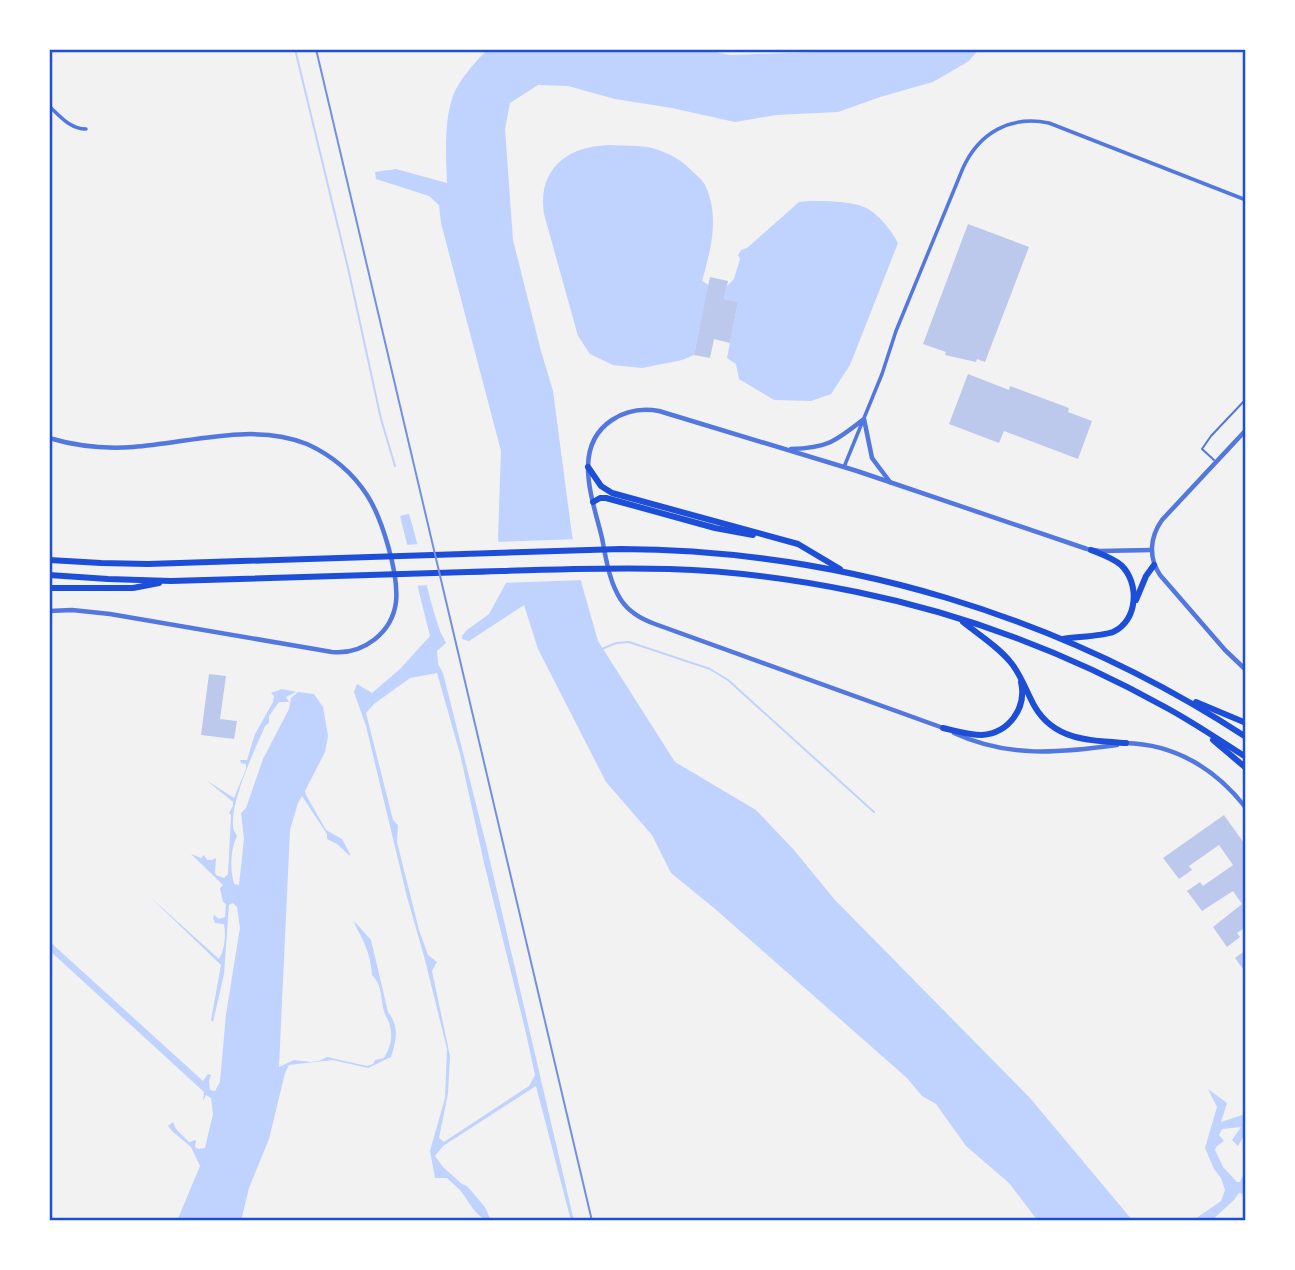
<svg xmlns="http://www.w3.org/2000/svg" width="1295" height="1270" viewBox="0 0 1295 1270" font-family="Mulish,sans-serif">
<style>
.water{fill:#bfd3fe;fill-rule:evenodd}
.pier{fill:#f2f2f2}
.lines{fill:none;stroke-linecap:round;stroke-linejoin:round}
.stream{stroke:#bfd3fe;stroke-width:2}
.building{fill:#bdc9ec}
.service{stroke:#5277de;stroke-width:2}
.minor{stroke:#5277de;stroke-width:3.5}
.tertiary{stroke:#5277de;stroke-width:4.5}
.motorway{stroke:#1d4ed8;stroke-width:6}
.rail{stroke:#7290e2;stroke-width:2}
.neatline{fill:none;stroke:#1d4ed8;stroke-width:2.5}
</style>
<rect width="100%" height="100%" fill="#f2f2f2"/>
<g class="water">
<path d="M488 49H700L730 55 817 52 832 49H979L969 61 933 82 880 97 838 112 776 115 735 122 672 108 615 99 568 86 538 85 510 103 505 129 513 240 541 351 553 391 572 535 582 585 598 641 675 762 756 810 794 850 835 900 1030 1098 1133 1221H1038L1009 1183 966 1146 936 1104 922 1096 907 1078 714 908 671 873 652 835 606 782 538 649 524 605 469 641 462 639V636L467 630 489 614 506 583 498 538 501 451 441 223 439 205 429 196 376 179 375 172 396 169 447 183C446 157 444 124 452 99 457 82 476 61 488 49Z"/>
<path d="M609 145C622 146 635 145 647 147 663 150 679 158 690 169 695 174 702 179 705 185 720 216 711 249 702 281L709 285 694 355 682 360 642 368 613 365 590 354 578 336 544 214C537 169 568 146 609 145Z"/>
<path d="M809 201C825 201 850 201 864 207 877 212 892 231 898 243L850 365 831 394 811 401 774 400 739 379 736 364 727 358 738 302 724 299 727 286 734 279 740 259 738 255 741 250 747 248 799 202Z"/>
<path d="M409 514C421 552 426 591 439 628 440 633 444 638 446 643L437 651 438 664 443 673 486 844 574 1221H571L536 1086 443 1146 435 1156 443 1167 462 1184 467 1186 485 1207 491 1221C476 1219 469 1201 460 1190 456 1186 451 1182 447 1178H435L430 1151 445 1098 447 1049 424 956 407 897 366 726 354 692 357 684 372 693 400 669 430 636 400 516ZM437 673 460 754 485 867 525 1029 535 1075 529 1086 444 1142 439 1138 448 1093 450 1056 432 971 437 962 428 955 419 930 397 842 398 825 393 820 366 713 374 704 410 678Z"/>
<path d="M282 689 296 692 286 697 289 702H279L269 716V723L265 726C254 752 231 799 233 826 233 830 235 832 237 836 230 851 230 868 234 884L239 885 244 839 241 813 246 808 263 759 289 709 291 698 298 692 314 694 323 707 328 736 325 752 305 791 306 795 326 830 342 839 350 854V856L337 844 327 839V834L302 796 298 803 290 830 279 1067 294 1060 311 1062 319 1061 327 1057 367 1066 373 1064 375 1060 384 1058C390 1048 393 1038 390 1026 389 1020 385 1016 384 1011 380 997 383 986 372 975 371 961 368 951 362 938 359 932 356 928 354 921L371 940 388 1012C400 1027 396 1041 391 1057L368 1068 333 1060 289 1065 285 1073 269 1139 249 1188 241 1221H177L200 1166 191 1147 172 1131 168 1126 173 1122 176 1129 189 1142 196 1140 195 1147 198 1149 205 1148 213 1114 211 1098 206 1095 203 1101 204 1092 49 950V941L203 1081 208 1074 211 1075 209 1081 210 1090 215 1091 220 1082 226 1014 240 928 237 907 233 903 229 905 224 974 213 1022 211 1020 221 965 148 895 219 959C225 949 226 935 224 924L215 923 213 918 214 915 219 919 225 917 226 904 223 902 220 888 223 885 191 854 201 858 204 855 207 860H212L216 858 215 872 216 875 224 878 228 874 231 815 229 813 233 806V802L206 780 234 798 246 769V764L241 763 240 760H247L255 734 273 702 274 696 271 693Z"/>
<path d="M1208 1089 1227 1103 1221 1122 1242 1115 1246 1117V1132L1238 1146 1232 1140 1241 1127 1222 1129 1219 1135 1224 1141 1217 1146 1215 1150 1223 1167 1237 1182H1240L1242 1177 1246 1174V1192L1243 1194 1239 1193 1234 1200 1211 1221H1192L1221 1201 1225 1190 1221 1178 1214 1169 1205 1148 1217 1107Z"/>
</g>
<g class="pier">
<path d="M577 539 585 580 502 583 495 542Z"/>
<path d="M422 544 430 585 414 586 404 545Z"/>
</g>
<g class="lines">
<g class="stream">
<path d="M295 49 348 268 381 419 395 466"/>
<path d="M602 649 616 643 629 642 710 669 728 680 874 812"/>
</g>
</g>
<g class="building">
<path d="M968 224 1029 247 985 362 977 359 976 362 945 355 946 352 923 344Z"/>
<path d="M710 277 728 281 724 299 738 302 730 343 714 339 710 358 694 355Z"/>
<path d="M968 374 1009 390 1010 386 1069 408 1068 412 1092 421 1078 459 1004 431 999 443 949 424Z"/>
<path d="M209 674 226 676 220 719 237 721 234 739 201 735Z"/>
<path d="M1224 815 1246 846V881L1244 883 1246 886V927L1237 933 1240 937 1227 947 1213 927 1242 904 1233 891 1202 911 1187 891 1200 882 1203 886 1233 865 1219 845 1189 866 1192 870 1179 879 1163 858Z"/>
<path d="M1246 950V973L1235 958Z"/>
</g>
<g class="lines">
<path class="service" d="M1214 460 1202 449 1211 436 1246 399"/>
<g class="minor">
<path d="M49 106C60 116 70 129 86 129"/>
<path d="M844 467 882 374 896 331 963 168C979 133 1010 115 1049 123L1246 200"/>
</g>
<g class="tertiary">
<path d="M1246 430 1162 520C1150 537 1148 557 1160 575L1225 650 1246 670"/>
<path d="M49 438C76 446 105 449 133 447 189 443 253 422 307 444 331 455 352 472 367 495 382 518 399 574 396 602 392 633 363 655 332 652L110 614 72 610 49 611"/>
<path d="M791 449C828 448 836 441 864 419L872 458 890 482"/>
<path d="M946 729 655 624C641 619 629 612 621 600 609 582 606 558 602 538 593 500 571 447 612 420 627 410 642 408 659 411L857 471 1087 549 1100 551 1152 550"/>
<path d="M954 733C1008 758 1059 753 1117 745"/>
<path d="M1125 743C1175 744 1216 769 1246 808"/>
</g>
<g class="motorway">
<path d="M588 467 601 486 612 493 798 544 840 569"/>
<path d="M593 502 600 498H606L715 528 753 535"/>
<path d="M49 560 101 563 148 564 621 549C842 550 1061 616 1246 737"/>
<path d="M49 575 108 579 171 581C270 578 369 575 468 572 535 570 602 567 669 569 732 571 795 579 857 592 964 614 1070 654 1165 707 1193 722 1219 740 1246 757"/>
<path d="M49 588H133L159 583"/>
<path d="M1136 600 1146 576 1154 565"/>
<path d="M963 622C979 635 999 647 1012 664 1022 677 1027 693 1035 707 1055 741 1092 741 1126 743"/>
<path d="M1063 639C1075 637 1103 636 1113 632 1138 621 1140 583 1121 565 1113 558 1101 554 1091 550"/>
<path d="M1196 702 1246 723"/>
<path d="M943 728C956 731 969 735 982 735 1009 733 1027 708 1021 682"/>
<path d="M1213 740 1246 768"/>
</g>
<path class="rail" d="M316 49 592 1221"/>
</g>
<rect width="1295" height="1270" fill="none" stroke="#ffffff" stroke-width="102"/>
<rect x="51" y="51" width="1193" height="1168" class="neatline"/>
</svg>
